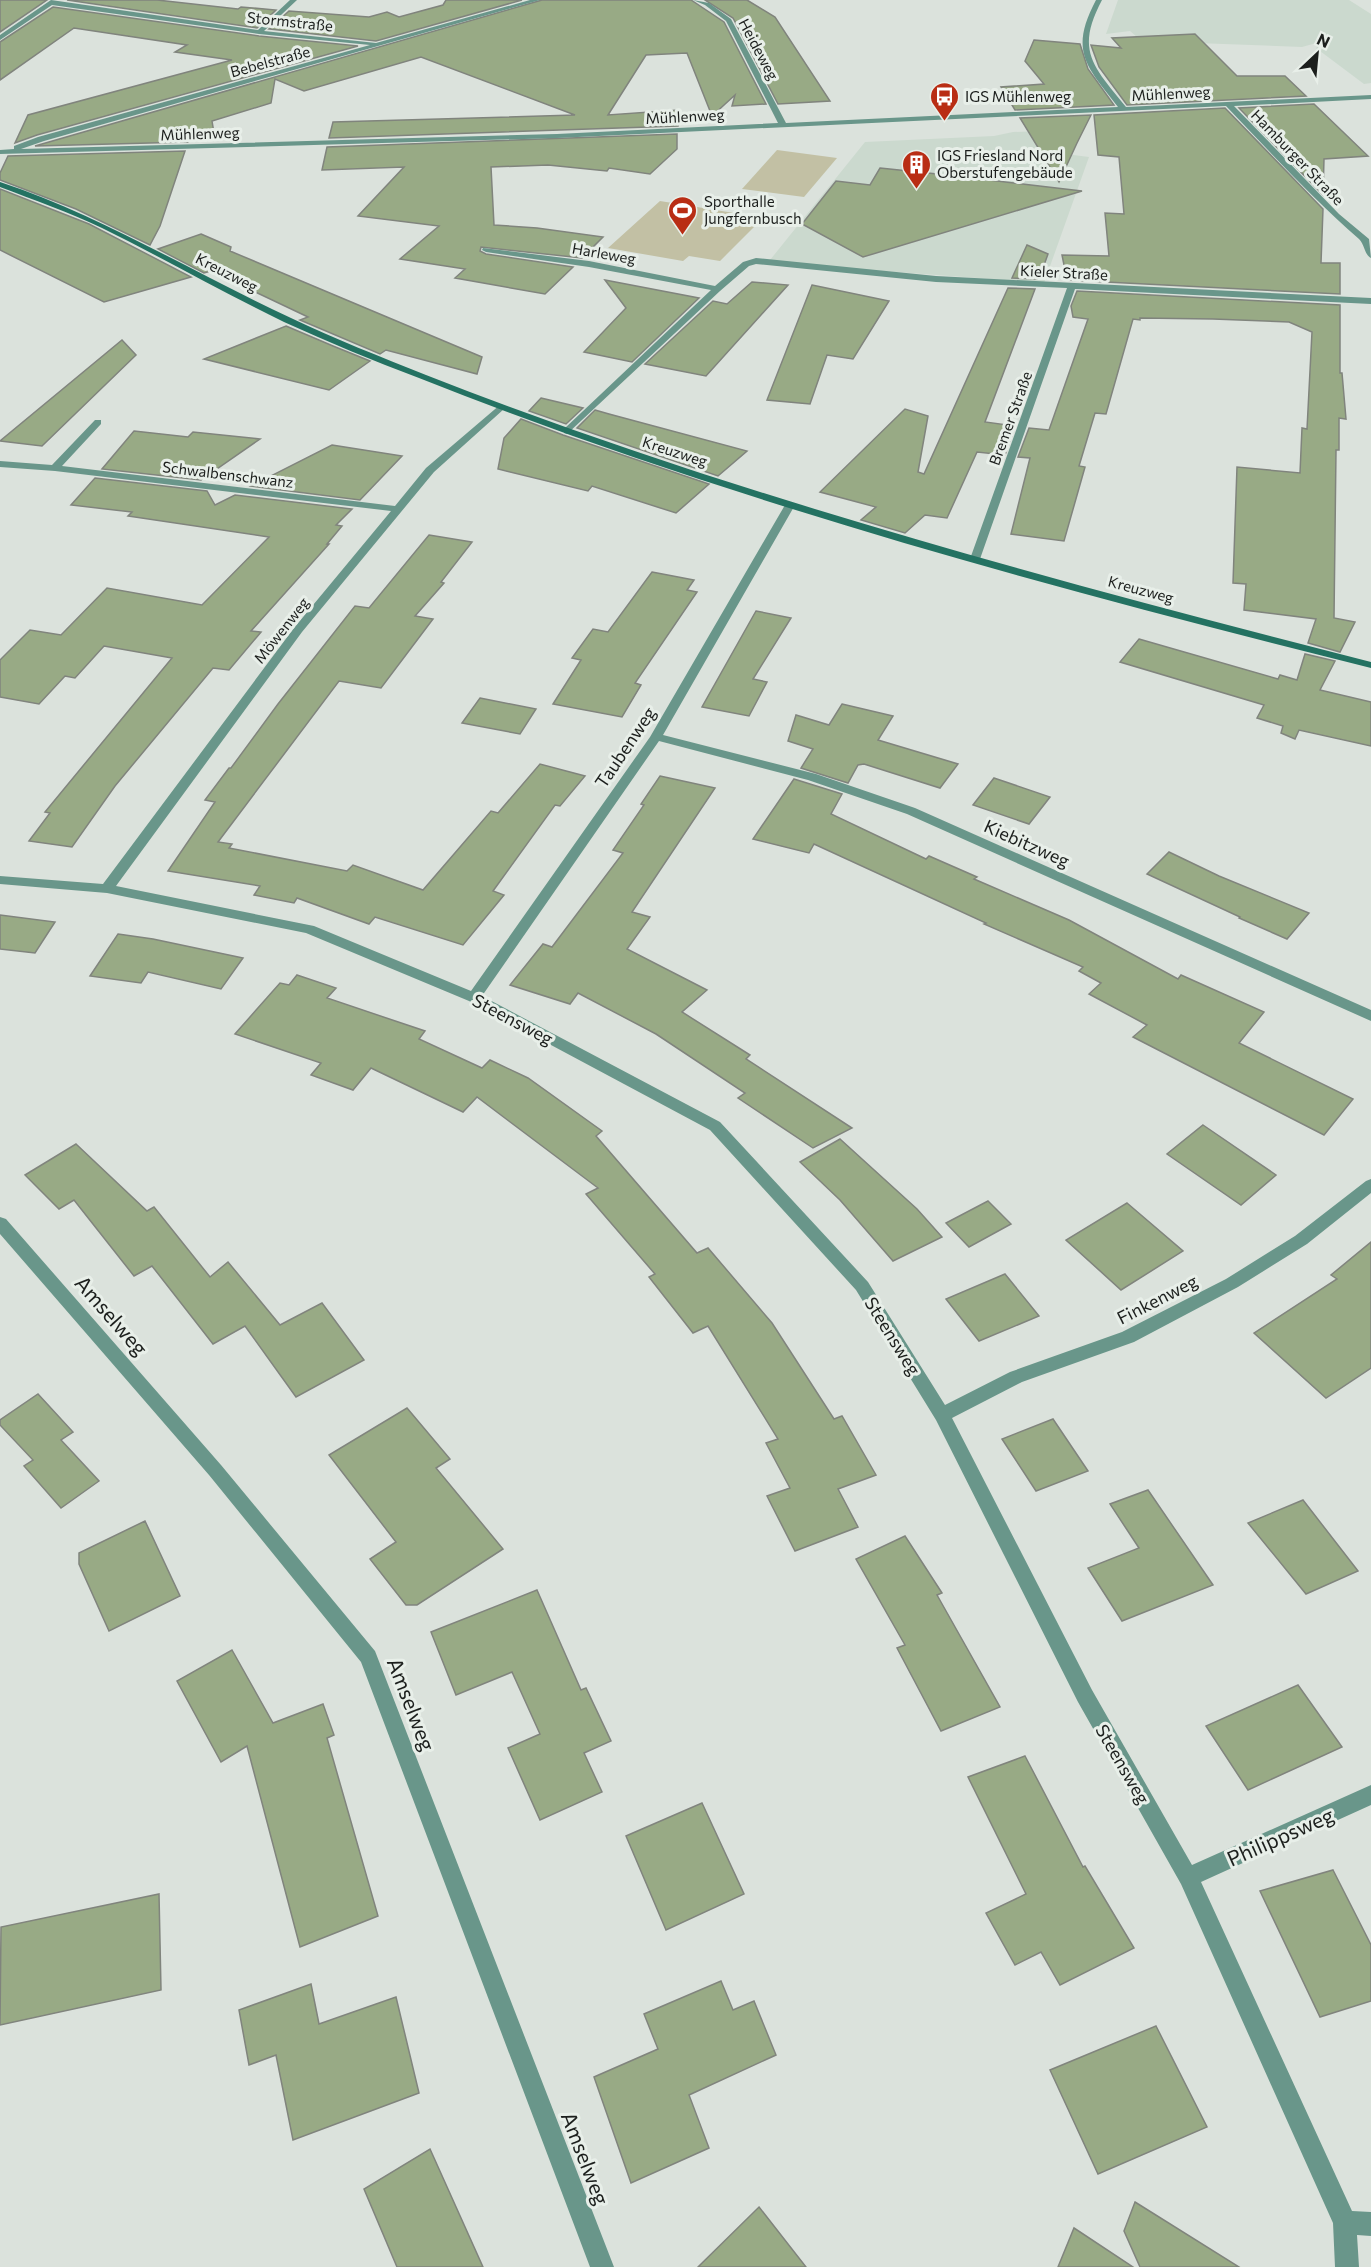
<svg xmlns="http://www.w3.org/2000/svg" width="1371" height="2267" viewBox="0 0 1371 2267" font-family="Commissioner,sans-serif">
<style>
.built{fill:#cbd9ce}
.green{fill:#c2c0a4}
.building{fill:#98aa85;stroke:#80847d;stroke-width:1.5}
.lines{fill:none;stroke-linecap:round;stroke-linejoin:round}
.street{fill:#69968a;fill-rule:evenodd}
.secondary{fill:#247262;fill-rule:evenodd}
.labels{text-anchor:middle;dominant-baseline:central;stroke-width:6;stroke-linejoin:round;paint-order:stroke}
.far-street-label{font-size:15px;fill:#1c1f1d;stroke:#e8efe9}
.far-poi-label{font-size:15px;fill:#1c1f1d;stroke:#e8efe9;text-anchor:start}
.street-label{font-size:18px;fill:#1c1f1d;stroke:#e8efe9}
.near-street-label{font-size:21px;fill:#1c1f1d;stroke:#e8efe9}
</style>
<rect width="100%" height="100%" fill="#dbe2dc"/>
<g class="built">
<path d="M1118 0H1349L1371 14V83L1364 84 1316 48 1327 40 1302 47 1196 43 1137 37 1130 31 1106 34Z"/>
<path d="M1041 131 1058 153 1089 157 1044 283 855 269 770 260 865 142 994 136 1013 132Z"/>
</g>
<g class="green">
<path d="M777 150 837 158 804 197 742 189Z"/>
<path d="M660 201 734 213 729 218 758 223 720 261 689 256 683 261 608 248Z"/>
</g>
<g class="building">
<path d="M0 0H47L0 32Z"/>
<path d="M67 0H157L238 9 241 7 276 10 257 28Z"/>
<path d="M446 0H522L376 41 269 29 289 11 369 17 387 12 399 17 443 5Z"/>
<path d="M542 0H691L724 22 766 104 732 106 735 95 712 116 687 53 646 55 608 115 678 110V126L329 138 333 122 575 115 421 57 304 91 275 79 271 103 212 121 214 133 191 134 188 142 35 146Z"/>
<path d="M705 0H747L775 17 830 101 778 104 733 18Z"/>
<path d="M53 7 259 36 358 46 37 135 15 143 28 115 232 60 175 52 187 45 74 28 0 80V42Z"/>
<path d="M1195 34 1237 76H1285L1306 96 1127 105 1099 67 1091 45 1121 48 1112 38Z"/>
<path d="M1034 40 1080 44 1088 69 1114 105 1015 110 1001 87 1044 84 1025 61Z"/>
<path d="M1314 104 1368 156 1324 159 1323 195 1239 108Z"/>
<path d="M1225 108 1323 209 1321 263H1340V294L1067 280 1062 255 1109 256 1105 213 1124 214 1119 157 1098 155 1094 115Z"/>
<path d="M1091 115 1077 143 1059 182 1020 118Z"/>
<path d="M677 134V149L650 174 609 168 607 171 548 165 491 167 494 225 537 228 603 237 582 258 481 247 480 251 486 254 573 267 545 294 455 278 465 269 400 259 439 226 358 216 404 167 322 170 327 147Z"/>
<path d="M185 151 160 226 150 245 76 209 0 180V173L8 156Z"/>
<path d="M880 168 947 175 1082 191 863 257 802 224 836 181 870 185Z"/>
<path d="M0 189 89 224 191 277 104 302 0 250Z"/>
<path d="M201 234 231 247 230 251 482 357 477 374 386 350 380 354 300 320 308 317 211 271 204 273 158 249Z"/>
<path d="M1027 245 1048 254 1039 279 1012 278Z"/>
<path d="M605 280 699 298 632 362 584 352 626 308Z"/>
<path d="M752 282 788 285 706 376 645 364 713 301 727 304Z"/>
<path d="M812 285 889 301 853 359 827 355 810 404 767 400Z"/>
<path d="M1008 288 1035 289 985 422 1015 426 1005 455 977 452 947 518 925 515 905 533 861 520 876 507 820 492 905 409 928 416 918 472 924 474Z"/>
<path d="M1077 291 1340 305V373H1342L1346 419 1339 418V450H1336L1334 618 1355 622 1340 652 1308 643 1316 619 1244 610 1246 584 1233 583 1237 467 1300 473 1302 428 1307 429 1312 332 1289 322 1213 319 1140 318V320L1133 319 1106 414 1095 413 1079 466 1085 467 1064 541 1011 534 1030 458 1018 457 1029 428 1049 430 1088 319 1073 317 1071 306Z"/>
<path d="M286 326 333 346 370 361 329 390 204 359Z"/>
<path d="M122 340 136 355 42 446 0 441Z"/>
<path d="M541 398 583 408 566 424 529 411Z"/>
<path d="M595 410 609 414 747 451 718 476 577 428Z"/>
<path d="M521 419 563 435 709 484 676 513 592 486 588 491 498 469 504 438Z"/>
<path d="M134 431 188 437 193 432 260 439 201 480 102 469Z"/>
<path d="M332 445 402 456 360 500 251 486Z"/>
<path d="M95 478 207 491 215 505 235 495 352 509 336 525 342 526 327 544H329L251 631 261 632 229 670 213 668 115 786 72 847 29 841 50 813 45 812 172 658 104 646 75 678 65 676 39 704 0 697V660L30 630 61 635 107 588 202 605 269 537 128 516 132 512 71 505Z"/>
<path d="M429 535 472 542 441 582 444 583 415 616 433 619 381 688 339 681 218 842 232 844 229 848 347 871 353 865 423 890 491 811 498 813 540 764 585 776 560 806 555 805 493 891 504 895 463 945 375 917 369 924 297 898 294 903 254 895 260 886 168 871 215 802 205 800 229 768H231L278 704 355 606 369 608Z"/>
<path d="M652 572 694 580 687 590 697 592 635 683 641 685 622 717 553 704 581 660 572 658 593 629 608 632Z"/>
<path d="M756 611 791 618 753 679 767 682 749 716 702 707Z"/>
<path d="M1139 639 1278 679 1280 675 1297 680 1305 654 1335 661 1320 690 1371 702V746L1299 730 1295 739 1281 733 1283 726 1257 718 1264 705 1120 662Z"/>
<path d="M480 698 536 709 520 734 462 723Z"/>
<path d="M842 704 893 716 878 740 958 764 940 788 864 764 858 765 848 783 801 768 813 749 788 741 796 715 829 725Z"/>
<path d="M660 776 715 788 632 912 650 917 627 949 707 990 682 1012 750 1055 746 1059 852 1128 813 1148 738 1098 745 1093 656 1034 578 993 570 1004 510 985 543 944 552 947 623 853 613 850 644 805 641 804Z"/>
<path d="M994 778 1050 797 1029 824 973 805Z"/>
<path d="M794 779 842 794 831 814 926 859 929 856 977 877 974 879 1069 920 1178 979 1181 975 1264 1012 1239 1043 1353 1099 1324 1135 1133 1037 1147 1025 1089 994 1101 983 1079 971 1083 967 984 924 986 923 814 844 809 853 753 839Z"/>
<path d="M1169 852 1219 876 1309 913 1287 939 1239 918 1240 917 1147 874Z"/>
<path d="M0 915 55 922 35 953 0 949Z"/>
<path d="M118 934 153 939 243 958 221 989 148 972 141 983 90 976Z"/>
<path d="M297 975 336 988 327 998 425 1031 419 1039 482 1068 490 1060 528 1078 602 1131 596 1136 697 1253 708 1248 772 1323 834 1419 842 1416 876 1475 838 1489 858 1527 795 1551 767 1496 790 1488 766 1443 778 1439 708 1326 693 1333 649 1277 655 1274 586 1194 598 1188 477 1097 463 1112 371 1068 353 1090 311 1075 321 1063 235 1034 280 983 289 985Z"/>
<path d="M1203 1125 1276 1175 1241 1205 1167 1154Z"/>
<path d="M840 1139 917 1209 942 1237 893 1261 840 1200 800 1162Z"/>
<path d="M76 1144 147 1211 154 1207 210 1277 228 1262 280 1325 322 1303 364 1360 296 1397 245 1326 213 1344 152 1266 134 1276 74 1200 59 1209 25 1175Z"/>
<path d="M988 1201 1011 1224 969 1247 946 1223Z"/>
<path d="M1127 1203 1183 1251 1121 1290 1066 1240Z"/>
<path d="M1371 1242V1368L1326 1398 1254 1333 1337 1279 1331 1275Z"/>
<path d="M1005 1274 1039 1316 979 1341 946 1299Z"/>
<path d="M38 1394 73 1432 61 1440 99 1481 61 1508 24 1466 33 1460 0 1425V1420Z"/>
<path d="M407 1408 450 1459 436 1468 503 1549 417 1605H406L370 1559 396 1542 329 1455Z"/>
<path d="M1053 1419 1088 1471 1036 1491 1002 1439Z"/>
<path d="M1148 1490 1213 1585 1122 1621 1088 1568 1139 1548 1110 1504Z"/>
<path d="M1303 1500 1358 1571 1306 1594 1248 1523Z"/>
<path d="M145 1521 180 1596 109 1631 79 1564V1553Z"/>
<path d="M905 1536 942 1593 937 1595 1000 1707 941 1731 897 1648 905 1645 856 1559Z"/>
<path d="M537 1590 581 1690 586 1688 611 1741 584 1753 602 1792 540 1820 508 1748 540 1734 512 1672 456 1695 431 1632Z"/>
<path d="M232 1650 273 1723 323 1704 334 1735 327 1738 378 1916 300 1947 247 1746 221 1762 177 1681Z"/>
<path d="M1298 1685 1342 1747 1248 1790 1206 1726Z"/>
<path d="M1025 1756 1083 1867 1085 1866 1134 1948 1060 1985 1041 1952 1015 1965 986 1913 1026 1894 968 1777Z"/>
<path d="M702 1803 744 1894 666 1930 626 1836Z"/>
<path d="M1333 1870 1371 1945V2001L1320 2017 1260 1891Z"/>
<path d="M159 1894 161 1990 0 2025 1 1927Z"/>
<path d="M721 1981 733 2010 754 2001 776 2055 689 2095 709 2148 631 2183 594 2077 658 2049 644 2014Z"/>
<path d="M311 1984 319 2024 396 1997 419 2093 293 2140 276 2055 249 2065 239 2010Z"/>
<path d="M1156 2026 1207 2127 1098 2174 1050 2070Z"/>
<path d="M430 2149 483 2267H397L364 2189Z"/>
<path d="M1135 2202 1239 2267H1140L1124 2231Z"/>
<path d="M759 2207 806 2267H698Z"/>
<path d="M1074 2228 1133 2267H1058Z"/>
</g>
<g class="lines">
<g class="street">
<path d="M51 0 258 30 290 0H297L264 31 376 43 530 0H540L44 141 21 149 557 134 778 123 726 21 705 5 693 0 709 3 731 19 786 123 1118 107C1086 66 1069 51 1096 0H1102C1075 51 1093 66 1126 107L1371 95V99L1234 106 1339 214 1369 239 1371 258C1364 254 1365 245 1359 239 1312 198 1270 152 1226 106L557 138 0 154V150L14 149V146L38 137 370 45 259 34 52 5 0 40V35Z"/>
<path d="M483 248 589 261 715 286 743 262 756 258 936 276 1371 298V304L1075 289 980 559 975 562 970 559 1067 288 936 282 756 264 749 266 720 291 567 434 564 433V429L711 290 589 267 486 252 482 250Z"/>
<path d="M501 404 506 407 504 409 434 472 302 632 116 886 314 926 471 991 650 737 785 505 790 502 795 505 663 735 816 774 915 808 1371 1010V1021L907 814 808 780 659 741 482 996 720 1122 868 1282 945 1405 1010 1372 1122 1332 1226 1279 1295 1236 1366 1181 1371 1179V1193L1307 1244 1238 1287 1134 1342 1022 1382 952 1418 1092 1690 1192 1865 1371 1785V1805L1201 1882 1352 2211 1371 2212V2236L1357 2235 1359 2267H1335L1333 2223 1181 1884 1078 1702 936 1420 856 1290 710 1130 469 1001 306 933 107 893 0 884V876L103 884 294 628 391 511 55 471 0 467V461L52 465 95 420H101V424L62 466 395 506 426 468Z"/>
<path d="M0 1217 6 1219 221 1465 375 1651 614 2267H590L361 1662 209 1475 0 1234Z"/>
</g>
<path class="secondary" d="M0 182C102 216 194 273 291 318 335 339 381 357 426 375 733 495 1052 580 1371 662V668C1050 588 727 500 419 378 374 361 328 342 284 322 222 292 163 258 102 228 69 212 34 200 0 187Z"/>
</g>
<defs>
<symbol id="bus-pin" viewBox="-11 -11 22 30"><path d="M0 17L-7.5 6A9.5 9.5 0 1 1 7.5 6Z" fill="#b92d14" stroke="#e8efe9"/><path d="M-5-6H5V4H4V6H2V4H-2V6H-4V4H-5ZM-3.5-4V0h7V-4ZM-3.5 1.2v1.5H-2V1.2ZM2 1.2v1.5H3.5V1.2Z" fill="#fff"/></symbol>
<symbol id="building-pin" viewBox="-11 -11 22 30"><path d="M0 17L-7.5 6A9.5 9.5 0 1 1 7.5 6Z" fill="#b92d14" stroke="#e8efe9"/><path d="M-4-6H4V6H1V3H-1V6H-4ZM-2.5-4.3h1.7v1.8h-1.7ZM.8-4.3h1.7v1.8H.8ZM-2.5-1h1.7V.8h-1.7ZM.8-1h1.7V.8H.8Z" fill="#fff"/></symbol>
<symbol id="stadium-pin" viewBox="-11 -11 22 30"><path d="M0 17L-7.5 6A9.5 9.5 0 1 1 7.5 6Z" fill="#b92d14" stroke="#e8efe9"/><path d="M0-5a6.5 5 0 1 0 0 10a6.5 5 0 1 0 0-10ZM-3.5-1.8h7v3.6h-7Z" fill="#fff"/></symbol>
</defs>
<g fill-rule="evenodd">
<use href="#bus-pin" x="928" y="80" width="33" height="45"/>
<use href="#building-pin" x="900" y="148" width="33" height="45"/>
<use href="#stadium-pin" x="666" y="194" width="33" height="45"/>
</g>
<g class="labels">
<g class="far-street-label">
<text transform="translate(290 21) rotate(6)">Stormstraße</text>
<text transform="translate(759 49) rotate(62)">Heideweg</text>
<text transform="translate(270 61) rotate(-15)">Bebelstraße</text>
<text transform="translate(1171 93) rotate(-3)">Mühlenweg</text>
<text transform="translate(685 116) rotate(-3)">Mühlenweg</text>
<text transform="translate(200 133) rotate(-2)">Mühlenweg</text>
<text transform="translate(1298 157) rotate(46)">Hamburger Straße</text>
<text transform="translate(604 253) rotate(10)">Harleweg</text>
<text transform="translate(227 272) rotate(27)">Kreuzweg</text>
<text transform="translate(1064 272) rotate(3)">Kieler Straße</text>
<text transform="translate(1010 418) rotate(-70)">Bremer Straße</text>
<text transform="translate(675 451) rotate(18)">Kreuzweg</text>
<text transform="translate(228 474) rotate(7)">Schwalbenschwanz</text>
<text transform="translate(1141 589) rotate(15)">Kreuzweg</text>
<text transform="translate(281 630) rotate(-52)">Möwenweg</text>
</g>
<g class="far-poi-label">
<text x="965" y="96">IGS Mühlenweg</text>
<text x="937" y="155">IGS Friesland Nord<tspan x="937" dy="17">Oberstufengebäude</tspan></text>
<text x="704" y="201">Sporthalle<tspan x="704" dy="17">Jungfernbusch</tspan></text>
</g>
<g class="street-label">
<text transform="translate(625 747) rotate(-56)">Taubenweg</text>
<text transform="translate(1027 843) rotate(24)">Kiebitzweg</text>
<text transform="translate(513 1019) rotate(28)">Steensweg</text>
<text transform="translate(1157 1299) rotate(-27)">Finkenweg</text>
<text transform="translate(893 1336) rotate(58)">Steensweg</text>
<text transform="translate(1123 1764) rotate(60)">Steensweg</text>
</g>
<g class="near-street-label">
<text transform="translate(112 1315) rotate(49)">Amselweg</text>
<text transform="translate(412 1704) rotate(69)">Amselweg</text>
<text transform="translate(1280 1836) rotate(-24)">Philippsweg</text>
<text transform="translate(586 2158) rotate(69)">Amselweg</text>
</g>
</g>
<g transform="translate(1317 54) rotate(26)" stroke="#e8efe9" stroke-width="4.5" paint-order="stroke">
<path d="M0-4.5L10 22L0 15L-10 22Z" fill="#1c1f1d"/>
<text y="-9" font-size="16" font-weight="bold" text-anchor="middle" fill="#1c1f1d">N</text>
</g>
</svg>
